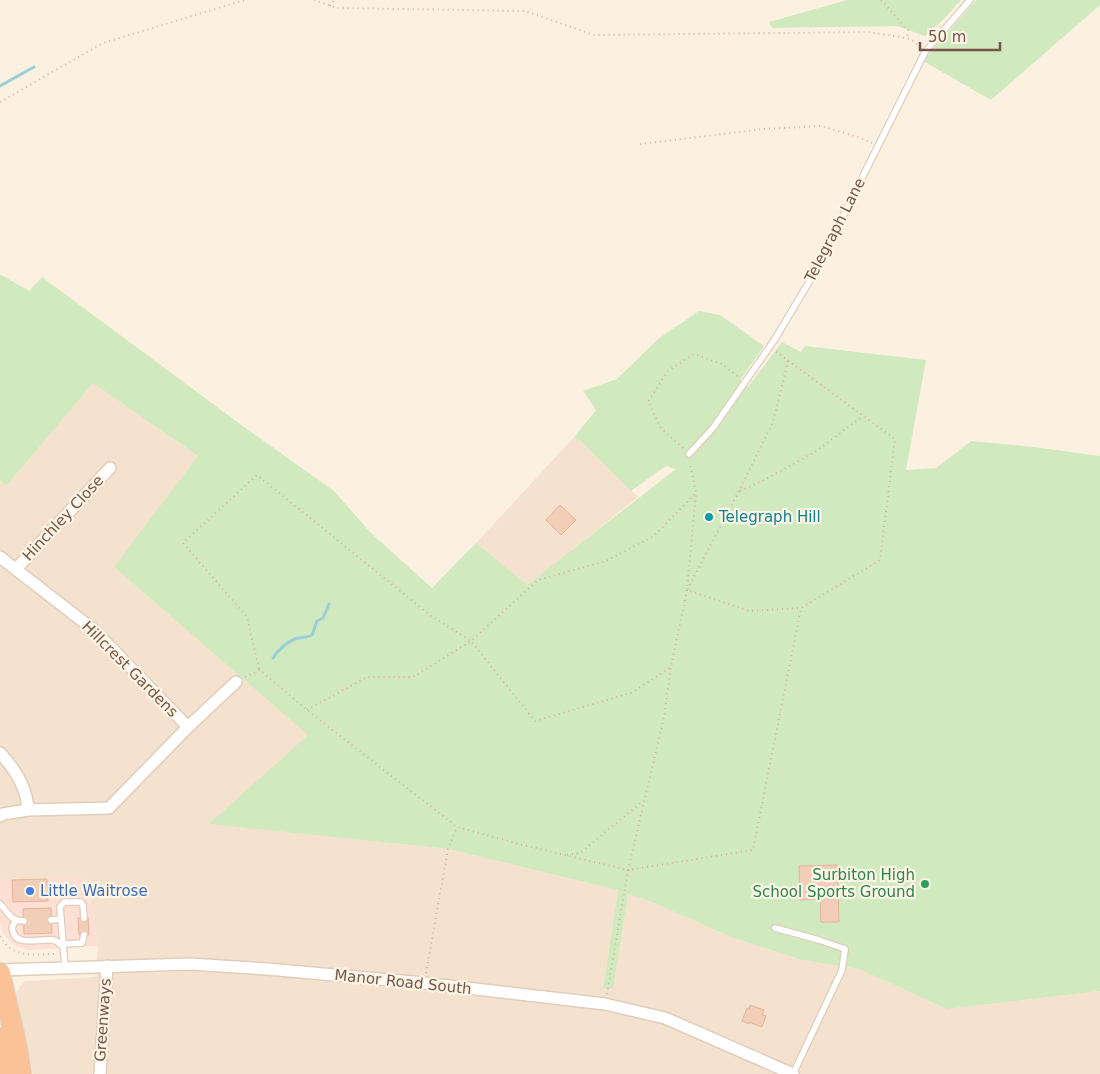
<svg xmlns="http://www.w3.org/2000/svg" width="1100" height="1074" viewBox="0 0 1100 1074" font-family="'DejaVu Sans',sans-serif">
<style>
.residential{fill:#f4e2cf}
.commercial{fill:#fddfd4}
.green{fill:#d1e9bf}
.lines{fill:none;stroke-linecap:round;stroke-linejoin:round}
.stream{stroke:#9bcfd7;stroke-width:3}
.building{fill:#f2ceb8;stroke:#e5b498}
.service-casing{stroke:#e0cdbc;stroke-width:8}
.minor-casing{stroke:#e0cdbc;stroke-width:14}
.trunk-casing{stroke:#dbd3cf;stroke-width:22}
.path{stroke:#d6b19b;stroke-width:2;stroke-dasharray:1 4;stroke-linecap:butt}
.service{stroke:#fff;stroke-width:5.5}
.minor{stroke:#fff;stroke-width:11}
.trunk{stroke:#fac296;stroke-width:20}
.culture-dot{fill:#0f9aa8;stroke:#fff5e6;stroke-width:2}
.leisure-dot{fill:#2e9e5b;stroke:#fff5e6;stroke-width:2}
.shop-dot{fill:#3f7fe0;stroke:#fff5e6;stroke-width:2}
.labels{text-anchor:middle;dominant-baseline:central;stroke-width:4.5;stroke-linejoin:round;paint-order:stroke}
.street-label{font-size:15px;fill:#735647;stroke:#fff5e6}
.culture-label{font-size:15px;fill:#0d838f;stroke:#fff5e6;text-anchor:start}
.leisure-label{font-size:15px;fill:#27864d;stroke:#fff5e6;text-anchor:end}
.shop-label{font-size:15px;fill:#366cbe;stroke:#fff5e6;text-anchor:start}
</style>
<rect width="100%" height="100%" fill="#fcf1e0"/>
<g class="residential">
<path d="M92 382 198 456 115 568 309 735 210 824 448 849 618 890 603 988 613 989 628 894 652 902 731 937 802 960 859 969 947 1009 1100 991V1074H33L16 992 25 981 95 977 98 946 87 879 0 880V481L6 486Z"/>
<path d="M575 436 638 497 527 586 476 543Z"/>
</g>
<path class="commercial" d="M47 879H87L98 946 27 950 14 945 4 935 0 925V880Z"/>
<g class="green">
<path d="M847 0H961L944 19 925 36 897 26 772 28 769 22Z"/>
<path d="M976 0H1100V5L991 100 923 61Z"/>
<path d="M0 274 29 291 42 277 244 427 334 491 371 533 432 588 476 543 527 585 676 469 666 466 631 491 575 436 596 410 583 391 617 379 658 339 699 311 720 315 764 346 740 380 748 387 782 342 801 352 805 346 926 360 906 470 936 468 971 441 1034 447 1100 456V991L947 1009 859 969 802 960 731 937 652 902 628 894 613 989 603 988 618 890 448 849 209 824 308 735 114 567 198 456 93 383 6 486 0 481Z"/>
</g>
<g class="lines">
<g class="stream">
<path d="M0 86 34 67"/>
<path d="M273 658C277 651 287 642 295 639 301 637 306 638 312 635L317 621 323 618 329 604"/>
</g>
</g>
<g class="building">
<path d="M560 505 576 520 561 535 546 520Z"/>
<path d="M837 865 839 922H821L820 899 800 900 799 866Z"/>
<path d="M47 879 48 901 13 902 12 880Z"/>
<path d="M51 908 52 933 24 934 23 909Z"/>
<path d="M88 917 89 935H79L78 918Z"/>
<path d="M750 1005 764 1010 762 1015 766 1016 762 1027 749 1022V1024L742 1021 747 1008 749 1009Z"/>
</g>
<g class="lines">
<defs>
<g id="service">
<path d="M689 454 713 428 775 339 815 272 925 52 970 0"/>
<path d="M0 904C9 913 10 921 24 921"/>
<path d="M51 920 61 919"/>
<path d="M16 921C13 924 11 927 13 932 17 947 42 938 53 940 58 941 60 944 63 947"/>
<path d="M775 928 819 940 845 949 842 970 793 1074"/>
<path d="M63 944 82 943 84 935"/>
<path d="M65 968 60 907 64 902H81L83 905 84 918"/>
</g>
<g id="minor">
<path d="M0 557 94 630 188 727"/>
<path d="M16 569 110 468"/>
<path d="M0 753C15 769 27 788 28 810"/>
<path d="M0 816 3 814 28 810 109 808 188 727 236 682"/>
<path d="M0 970 190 964 267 969 424 983 605 1004 665 1018 793 1074"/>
<path d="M100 1074 107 966"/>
</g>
<g id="trunk">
<path d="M0 973 17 1047 21 1074"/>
<path d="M0 1038 2 1074"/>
</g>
</defs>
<use href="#service" class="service-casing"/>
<use href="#minor" class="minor-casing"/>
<use href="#trunk" class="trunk-casing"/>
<g class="path">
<path d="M314 0 337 8 525 11 594 35 869 32 911 39 920 47"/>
<path d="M881 0 908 30 907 38"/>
<path d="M330 6 334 0"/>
<path d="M0 102 103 43 245 0"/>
<path d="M640 144 764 129 821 126 858 137 872 143"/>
<path d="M788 361 773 422 739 491 687 590 749 611 801 608"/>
<path d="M683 448 661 428 648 402 668 371 694 354 722 364 739 377"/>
<path d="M740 491 764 480 815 452 863 416"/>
<path d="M259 669 247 617 183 543 257 475 431 616 471 641 535 721 631 693 671 667"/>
<path d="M245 677 260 670 307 710 457 827 523 845 628 870 664 717 671 667 687 590 696 493 690 463"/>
<path d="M307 710 367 677H413L471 641 538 580 606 561 654 536 696 493"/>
<path d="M567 855 580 853 643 801"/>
<path d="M0 936C13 959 32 954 55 954"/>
<path d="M426 973 448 849 457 827"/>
<path d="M607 994 628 870 753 850 801 608 880 560 895 439 775 351"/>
</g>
<use href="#service" class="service"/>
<use href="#minor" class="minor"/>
<use href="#trunk" class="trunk"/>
</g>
<circle class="culture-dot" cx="709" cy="517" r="5"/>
<circle class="leisure-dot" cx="925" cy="884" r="5"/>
<circle class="shop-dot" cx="30" cy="891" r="5"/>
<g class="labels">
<g class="street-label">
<text transform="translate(835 230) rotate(-63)">Telegraph Lane</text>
<text transform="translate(63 518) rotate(-47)">Hinchley Close</text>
<text transform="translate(130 669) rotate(45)">Hillcrest Gardens</text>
<text transform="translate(403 982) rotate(6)">Manor Road South</text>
<text transform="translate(103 1020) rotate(-86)">Greenways</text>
</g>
<g class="culture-label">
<text x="719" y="517">Telegraph Hill</text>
</g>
<g class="leisure-label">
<text x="915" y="875">Surbiton High<tspan x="915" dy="17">School Sports Ground</tspan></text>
</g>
<g class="shop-label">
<text x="40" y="891">Little Waitrose</text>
</g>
</g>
<path d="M920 42v8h80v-8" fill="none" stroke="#735647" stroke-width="2.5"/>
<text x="928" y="42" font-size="15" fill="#735647" stroke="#fff5e6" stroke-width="4" paint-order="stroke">50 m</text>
</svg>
